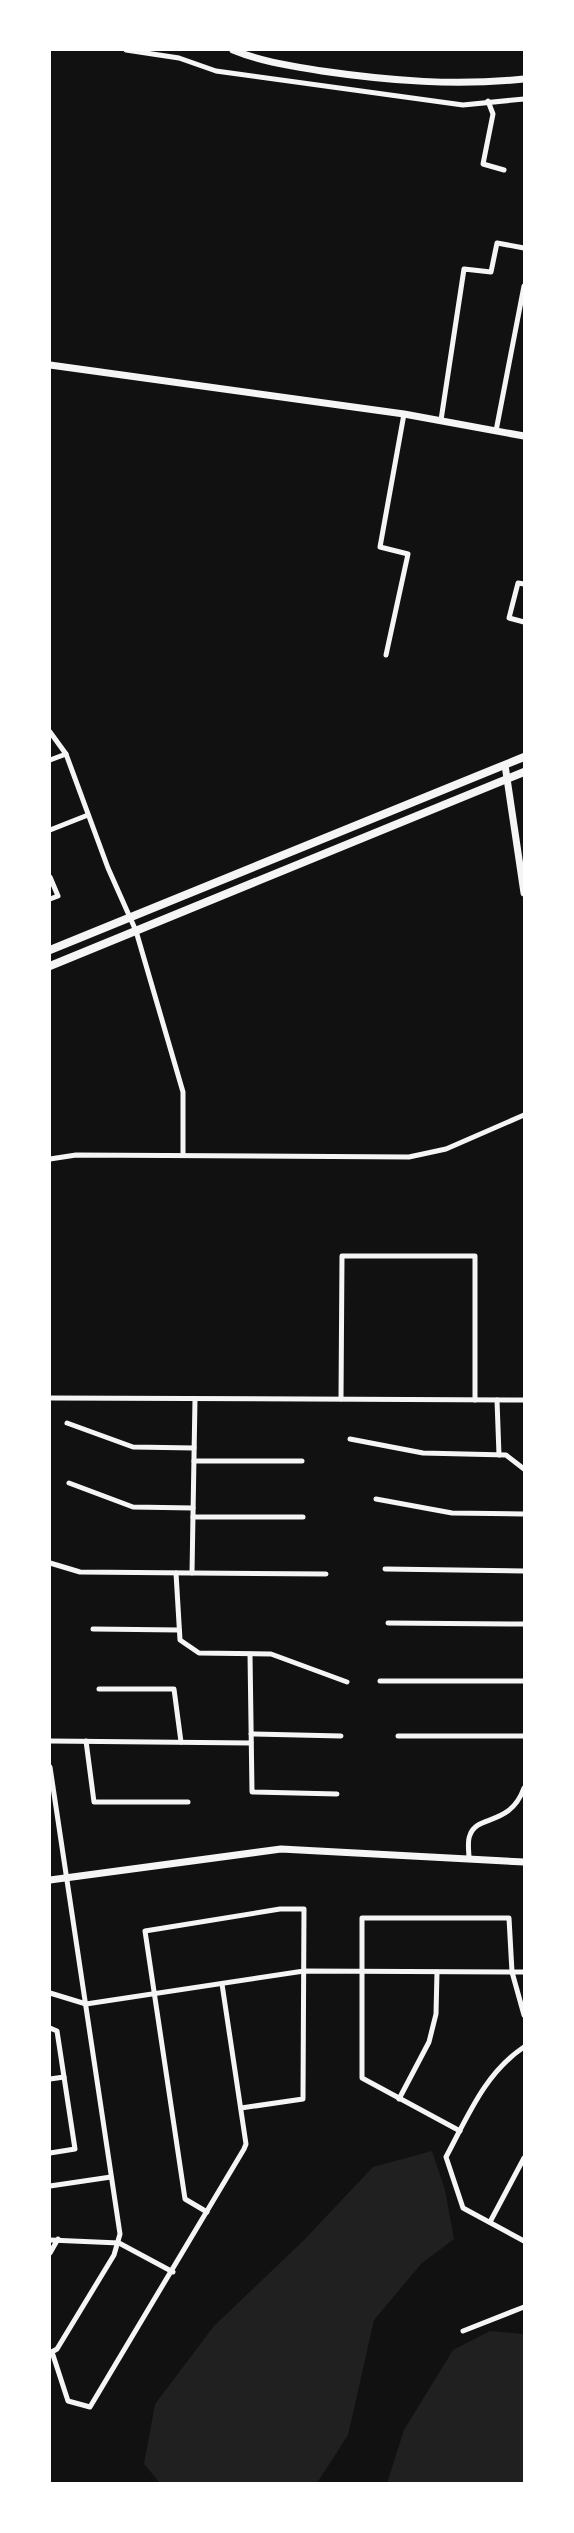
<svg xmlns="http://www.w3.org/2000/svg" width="574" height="2533" viewBox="0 0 574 2533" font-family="Literata,serif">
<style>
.green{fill:#202020}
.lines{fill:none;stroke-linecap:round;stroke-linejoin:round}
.minor{stroke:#f5f5f5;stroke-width:5}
.tertiary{stroke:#f5f5f5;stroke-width:7}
.secondary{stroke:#f5f5f5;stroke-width:8}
</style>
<rect width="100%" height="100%" fill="#111"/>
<g class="green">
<path d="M432 2151 445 2190 454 2239 422 2263 374 2320 348 2435 317 2483H160L144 2464 155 2404 214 2326 303 2241 373 2167Z"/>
<path d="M490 2331 524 2334V2483H387L404 2430 453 2350Z"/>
</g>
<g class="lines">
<g class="minor">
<path d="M126 50 179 58 216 71 463 105 524 99"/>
<path d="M488 101 493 114 483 164 504 170"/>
<path d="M441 420 464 269 491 272 497 243 524 248"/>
<path d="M496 431 524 286"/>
<path d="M524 584 518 583 509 618 524 622"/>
<path d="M386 655 408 554 380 547 404 414"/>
<path d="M50 732 66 754 108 868 136 931 183 1092V1155"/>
<path d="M50 760 66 754"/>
<path d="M50 830 88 815"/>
<path d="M50 877 58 896 50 899"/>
<path d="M50 1159 76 1155 409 1157 446 1149 524 1115"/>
<path d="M50 1398 524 1400"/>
<path d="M341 1399 342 1256H475V1400"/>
<path d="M497 1400 499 1455"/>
<path d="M67 1423 133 1447 194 1448"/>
<path d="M350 1439 423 1453 506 1455 524 1469"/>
<path d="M194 1461H302"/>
<path d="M69 1483 133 1507 193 1508"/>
<path d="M376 1499 452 1513 524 1514"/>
<path d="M193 1517H303"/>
<path d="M50 1563 80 1572 192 1573 195 1399"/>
<path d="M385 1569 524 1571"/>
<path d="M176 1573 180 1640 199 1653 271 1654 347 1682"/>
<path d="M192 1573 326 1574"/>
<path d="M388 1623 524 1624"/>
<path d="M93 1629 179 1630"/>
<path d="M250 1654 252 1792 337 1794"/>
<path d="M380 1681H524"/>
<path d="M99 1689H174L181 1742"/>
<path d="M251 1734 341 1736"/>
<path d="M398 1736H524"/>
<path d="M50 1741 251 1743"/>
<path d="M86 1741 94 1802H188"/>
<path d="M50 1767 120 2234 114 2255 57 2349 50 2353"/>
<path d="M469 1858C469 1852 467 1841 470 1835 477 1814 510 1827 524 1788"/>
<path d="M50 1993 86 2004 304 1971 524 1972"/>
<path d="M50 2028 57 2031 75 2149 50 2153"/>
<path d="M524 2047C485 2073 468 2116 446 2157L463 2208 524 2241"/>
<path d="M50 2079 64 2077"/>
<path d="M399 2099 429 2042 436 2014 437 1972"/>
<path d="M460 2131 362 2078V1918H509L512 1972 524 2015"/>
<path d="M50 2186 111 2177"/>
<path d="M207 2212 185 2199 145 1931 280 1909H304L303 2099 241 2108"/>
<path d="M490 2222 524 2158"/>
<path d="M50 2240 119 2243 173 2272"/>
<path d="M50 2253 58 2239"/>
<path d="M463 2331 524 2307"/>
<path d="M52 2352 68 2401 90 2407 244 2149 246 2144 222 1984"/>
</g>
<g class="tertiary">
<path d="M233 50C262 62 292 66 322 71 391 81 456 86 524 79"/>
<path d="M50 365 404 414 524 436"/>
<path d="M505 765 524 893"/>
<path d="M50 1880 281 1849 524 1862"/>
</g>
<g class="secondary">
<path d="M50 950 524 757"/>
<path d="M50 966 524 772"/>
</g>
</g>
<rect width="574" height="2533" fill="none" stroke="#ffffff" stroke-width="102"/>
</svg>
